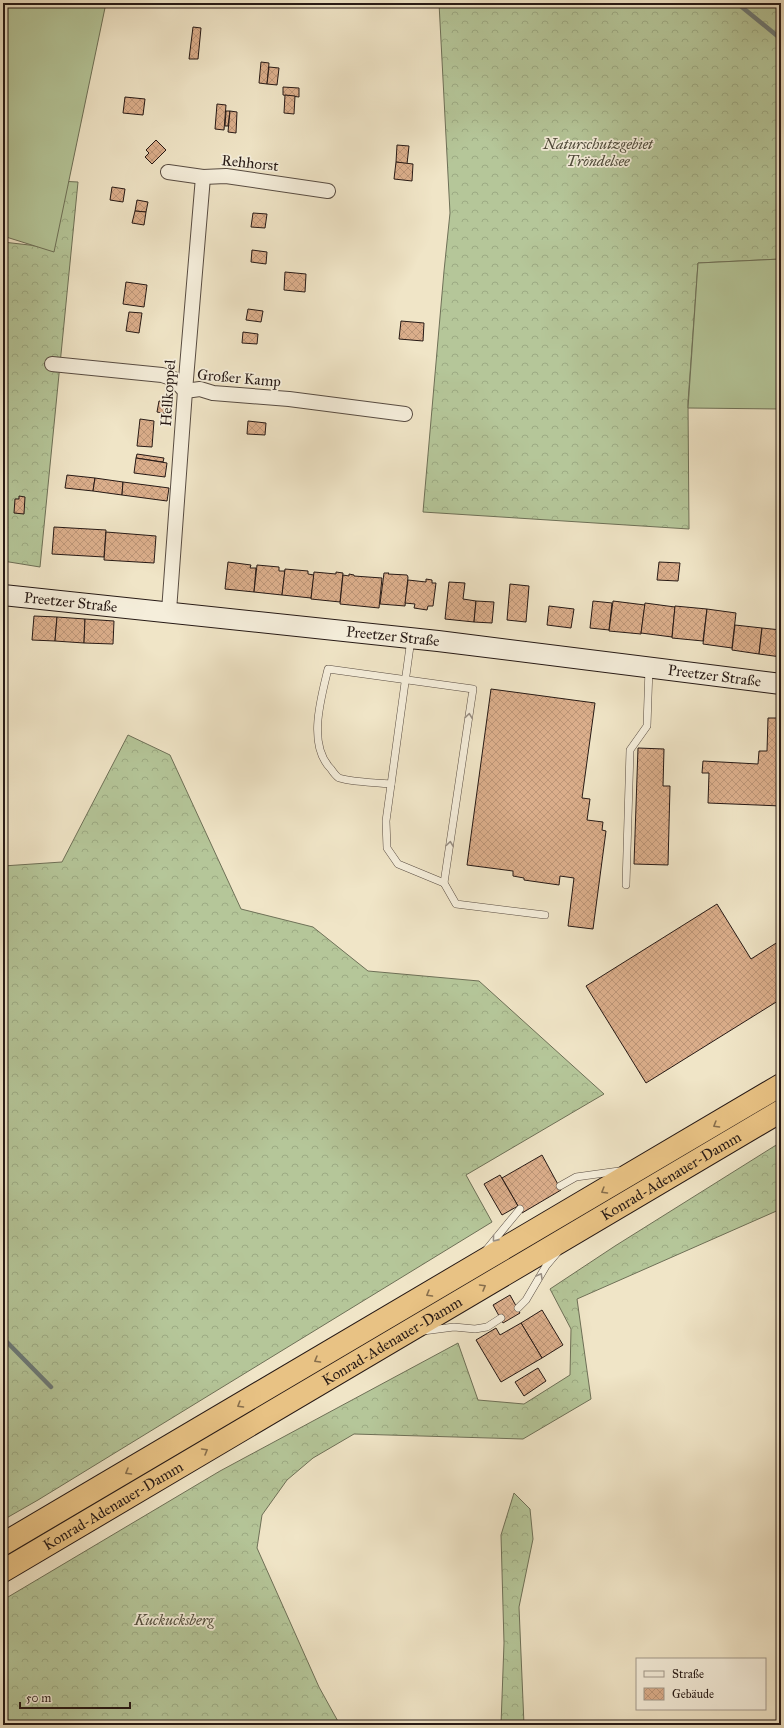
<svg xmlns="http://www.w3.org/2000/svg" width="784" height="1728" viewBox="0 0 784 1728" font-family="'IM FELL Great Primer',serif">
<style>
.forest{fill:url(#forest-crowns);stroke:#6e7057}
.garden{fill:#b5c699;stroke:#6e7057}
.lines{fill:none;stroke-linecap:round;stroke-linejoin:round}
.stream{stroke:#6d7b79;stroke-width:4.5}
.building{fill:url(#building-cross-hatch);stroke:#261915}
.lane-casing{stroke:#584c42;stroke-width:8}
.street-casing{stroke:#584c42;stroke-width:16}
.secondary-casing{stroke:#261915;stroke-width:22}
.highway-casing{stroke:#261915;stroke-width:24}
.lane{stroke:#f5eedb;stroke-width:7}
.street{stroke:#f5eedb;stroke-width:14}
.secondary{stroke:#f5eedb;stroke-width:20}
.highway{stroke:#e8c284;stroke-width:22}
.oneway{stroke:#988e82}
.oneway2{stroke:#876e4c}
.labels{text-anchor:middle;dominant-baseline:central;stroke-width:3.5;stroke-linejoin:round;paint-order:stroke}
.park-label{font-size:15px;font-style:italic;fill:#514d3d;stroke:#f5eedb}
.street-label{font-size:15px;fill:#261915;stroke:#f5eedb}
</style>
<defs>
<pattern id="forest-crowns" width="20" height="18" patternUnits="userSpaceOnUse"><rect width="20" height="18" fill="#b5c699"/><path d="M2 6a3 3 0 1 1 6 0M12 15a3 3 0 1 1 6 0" fill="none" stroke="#9caa83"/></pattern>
<pattern id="building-cross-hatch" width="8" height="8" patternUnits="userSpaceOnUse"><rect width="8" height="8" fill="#dbae8b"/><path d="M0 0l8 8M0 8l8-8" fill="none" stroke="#bc9577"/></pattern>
</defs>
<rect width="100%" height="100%" fill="#f0e5c7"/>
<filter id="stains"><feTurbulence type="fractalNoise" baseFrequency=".005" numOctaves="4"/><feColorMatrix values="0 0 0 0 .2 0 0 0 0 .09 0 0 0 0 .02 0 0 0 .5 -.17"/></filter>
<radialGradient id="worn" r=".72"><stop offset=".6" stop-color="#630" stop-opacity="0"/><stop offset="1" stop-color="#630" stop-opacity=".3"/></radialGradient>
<g class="forest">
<path d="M439 3H781V259L698 263 688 402 689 529 423 512 444 271 450 213Z"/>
<path d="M58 181 78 182 40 567 3 561V242L38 246Z"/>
<path d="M128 735 170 755 241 909 313 927 368 971 479 981 604 1094 466 1175 492 1222 38 1500 3 1520V866L62 862Z"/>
<path d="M781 1142V1209L577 1299 591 1399 523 1439 354 1434 313 1458 287 1480 262 1515 257 1548 319 1687 340 1725H3V1600L220 1471 458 1343 478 1400 524 1404 570 1375 571 1329 550 1289 615 1246Z"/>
<path d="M514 1493 530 1509 533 1539 519 1607 524 1725H501L504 1643 501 1535Z"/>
</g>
<g class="garden">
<path d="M3 3H106L54 252 3 236Z"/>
<path d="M781 259V409L688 408 698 263Z"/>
</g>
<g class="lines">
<g class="stream">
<path d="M737 3 781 39"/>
<path d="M3 1338 51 1387"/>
</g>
</g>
<g class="building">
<path d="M193 27 201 28 198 59H189Z"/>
<path d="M261 62 269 63 267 84 259 83Z"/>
<path d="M269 67 279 68 277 85 267 84Z"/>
<path d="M283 87 299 88V97L283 95Z"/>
<path d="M285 95 295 96 294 114 284 113Z"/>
<path d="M125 97 145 99 143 115 123 113Z"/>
<path d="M217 104 226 105 224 130 215 129Z"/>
<path d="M226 111H230L228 126H225Z"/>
<path d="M230 111 237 112 236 133 228 132Z"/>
<path d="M156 140 166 150 152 164 145 157 149 153 146 150Z"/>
<path d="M397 145 409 146 407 164 396 162Z"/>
<path d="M396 162 413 164 412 181 394 179Z"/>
<path d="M112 187 125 189 123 202 110 200Z"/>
<path d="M137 200 148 202 146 212 135 211Z"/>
<path d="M135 211 146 212 144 225 132 223Z"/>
<path d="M253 213 267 214 265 228 251 227Z"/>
<path d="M252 250 267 252 266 264 251 262Z"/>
<path d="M285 272 306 274 305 292 284 290Z"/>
<path d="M126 282 147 285 144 307 123 304Z"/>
<path d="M248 309 263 311 261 322 246 320Z"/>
<path d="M129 312 142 313 139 333 126 331Z"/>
<path d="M401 321 424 323 423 341 399 339Z"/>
<path d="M243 332 258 334 257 344 242 343Z"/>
<path d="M159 401 169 403 168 414 157 412Z"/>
<path d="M140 419 154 421 152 447 137 446Z"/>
<path d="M248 421 266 423 265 435 247 434Z"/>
<path d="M137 454 164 458 163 462 136 458Z"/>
<path d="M136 458 167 463 165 477 134 473Z"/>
<path d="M67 475 95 478 93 491 65 488Z"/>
<path d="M95 478 123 482 122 495 93 491Z"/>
<path d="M123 482 169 488 167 501 122 495Z"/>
<path d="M19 496 25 497 24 514 14 513 15 499H19Z"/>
<path d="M54 527 106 530 104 557 52 554Z"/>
<path d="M106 532 156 536 154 563 104 560Z"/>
<path d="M228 562 251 565 250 568H256L254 592 225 589Z"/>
<path d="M659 562 680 563 678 581 657 580Z"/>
<path d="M257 565 279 567V571H285L282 595 254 592Z"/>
<path d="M285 569 308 571V574L314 575 311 598 282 595Z"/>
<path d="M314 572 336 574V572L343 573 340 602 311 599Z"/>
<path d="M384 573H389L388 574 407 575 408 577 405 606 380 604Z"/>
<path d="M349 574 354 575V576L382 578 379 608 340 604 343 575 349 576Z"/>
<path d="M426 579 432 580V583H436L433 606H428L427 610 414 608 415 604 405 603 408 580 426 582Z"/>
<path d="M449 582 465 583 463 599 476 601 474 622 445 619Z"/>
<path d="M510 584 529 586 526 622 507 620Z"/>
<path d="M476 601 494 602 492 623 474 622Z"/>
<path d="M593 601 612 603 609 630 590 628Z"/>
<path d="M613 601 645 605 641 634 609 631Z"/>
<path d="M645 603 675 607 672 637 641 633Z"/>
<path d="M549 606 574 609 571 628 547 625Z"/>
<path d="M675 606 707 609 703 641 672 638Z"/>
<path d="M707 609 736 613 732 648 703 644Z"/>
<path d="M34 616 57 617 55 641 32 640Z"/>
<path d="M57 617 85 619 84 643 55 641Z"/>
<path d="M85 619 114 621 113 644 84 643Z"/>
<path d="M735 625 762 628 759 654 732 650Z"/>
<path d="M762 628 781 630V657L759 654Z"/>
<path d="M491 689 595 703 582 798 590 799 587 820 603 822 602 830 606 831 593 929 568 926 574 878 560 876 559 885 524 880V878L513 876V871L467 865Z"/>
<path d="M768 718H781V806L708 803 709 773H702L703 761 758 764 759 751H767Z"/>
<path d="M638 748 664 749 663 786H670L668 865 634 864Z"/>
<path d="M717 904 751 959 781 940V999L646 1083 586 986Z"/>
<path d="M542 1155 561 1190 522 1213 502 1178Z"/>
<path d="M500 1175 518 1206 502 1215 484 1184Z"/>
<path d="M510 1295 520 1313 503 1323 493 1305Z"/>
<path d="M542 1310 563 1345 542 1358 521 1323Z"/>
<path d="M521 1323 542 1358 501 1382 476 1340 496 1328 500 1335Z"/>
<path d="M538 1368 546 1381 524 1396 515 1382Z"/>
</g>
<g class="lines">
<defs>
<g id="lane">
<path d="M411 639 386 821 387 848 398 864 444 883"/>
<path d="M391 784C377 783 352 782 339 778 336 776 333 772 331 769 307 745 321 698 328 669L473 689 444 883 456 904 545 915"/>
<path d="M626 885 630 750 647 726 649 668"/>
<path d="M560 1186 576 1177 619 1171"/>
<path d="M487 1249 520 1209"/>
<path d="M518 1308 526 1300 546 1266 557 1253"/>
<path d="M423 1331 454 1327 475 1329 487 1327 501 1318"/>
</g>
<g id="street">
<path d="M168 172 203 177 226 176 328 191"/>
<path d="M52 364 162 375 174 379 185 391"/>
<path d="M185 391 200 389 213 393 289 399 405 414"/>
<path d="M169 611 185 391 203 177"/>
</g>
<g id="secondary">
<path id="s1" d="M3 595 438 641 781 684"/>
</g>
<g id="highway">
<path d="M3 1544 781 1085"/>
<path id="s2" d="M3 1571 781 1111"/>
</g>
</defs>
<use href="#lane" class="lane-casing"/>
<use href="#street" class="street-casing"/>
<use href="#secondary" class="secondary-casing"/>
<use href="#highway" class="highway-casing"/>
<use href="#lane" class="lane"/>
<use href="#street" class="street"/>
<use href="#secondary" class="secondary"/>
<use href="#highway" class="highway"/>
</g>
<defs><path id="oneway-chevron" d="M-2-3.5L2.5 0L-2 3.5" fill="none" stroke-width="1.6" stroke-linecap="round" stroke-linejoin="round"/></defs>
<g class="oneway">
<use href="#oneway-chevron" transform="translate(469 716) rotate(-82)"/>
<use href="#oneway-chevron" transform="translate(450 844) rotate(-82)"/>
<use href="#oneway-chevron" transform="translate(495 1239) rotate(129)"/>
<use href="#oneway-chevron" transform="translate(540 1276) rotate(-60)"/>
</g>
<g class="oneway2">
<use href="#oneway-chevron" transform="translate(716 1125) rotate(149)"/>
<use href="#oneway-chevron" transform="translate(604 1191) rotate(149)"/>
<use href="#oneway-chevron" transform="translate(483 1287) rotate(-30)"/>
<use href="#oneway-chevron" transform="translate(429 1294) rotate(150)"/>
<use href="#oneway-chevron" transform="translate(317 1360) rotate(150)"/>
<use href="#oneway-chevron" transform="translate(240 1405) rotate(149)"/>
<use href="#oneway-chevron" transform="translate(205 1451) rotate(-30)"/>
<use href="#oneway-chevron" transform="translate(128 1472) rotate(150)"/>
</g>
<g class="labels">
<g class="park-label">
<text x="598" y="144">Naturschutzgebiet<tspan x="598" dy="17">Tröndelsee</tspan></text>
<text x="174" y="1620">Kuckucksberg</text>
</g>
<g class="street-label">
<text transform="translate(250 163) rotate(6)">Rehhorst</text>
<text transform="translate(239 378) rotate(5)">Großer Kamp</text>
<text transform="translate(168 393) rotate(-86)">Hellkoppel</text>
<text stroke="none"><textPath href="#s1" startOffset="68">Preetzer Straße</textPath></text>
<text stroke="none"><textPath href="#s1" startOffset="392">Preetzer Straße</textPath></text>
<text stroke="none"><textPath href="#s1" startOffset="716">Preetzer Straße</textPath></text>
<text stroke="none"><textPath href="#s2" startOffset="776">Konrad-Adenauer-Damm</textPath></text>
<text stroke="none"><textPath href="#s2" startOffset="452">Konrad-Adenauer-Damm</textPath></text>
<text stroke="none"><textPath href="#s2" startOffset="128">Konrad-Adenauer-Damm</textPath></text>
</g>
</g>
<rect width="784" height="1728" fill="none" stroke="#f0e5c7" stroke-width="16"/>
<rect x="4" y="4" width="776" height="1720" fill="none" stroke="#261915" stroke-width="2"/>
<rect x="8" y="8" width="768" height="1712" fill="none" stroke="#261915"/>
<rect x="636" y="1658" width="130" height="52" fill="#f5eedb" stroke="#a2998c"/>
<rect x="644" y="1671" width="20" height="6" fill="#f5eedb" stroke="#a2998c"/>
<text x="672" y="1678" font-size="12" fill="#261915">Straße</text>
<rect x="644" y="1688" width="20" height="12" fill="url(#building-cross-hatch)" stroke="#a2998c"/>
<text x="672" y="1698" font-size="12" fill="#261915">Gebäude</text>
<path d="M20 1702v6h110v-6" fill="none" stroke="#261915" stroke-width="2"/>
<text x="26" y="1702" font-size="12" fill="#261915" stroke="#f5eedb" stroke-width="3" paint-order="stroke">50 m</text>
<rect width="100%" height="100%" filter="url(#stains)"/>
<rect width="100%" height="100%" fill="url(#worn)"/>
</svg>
